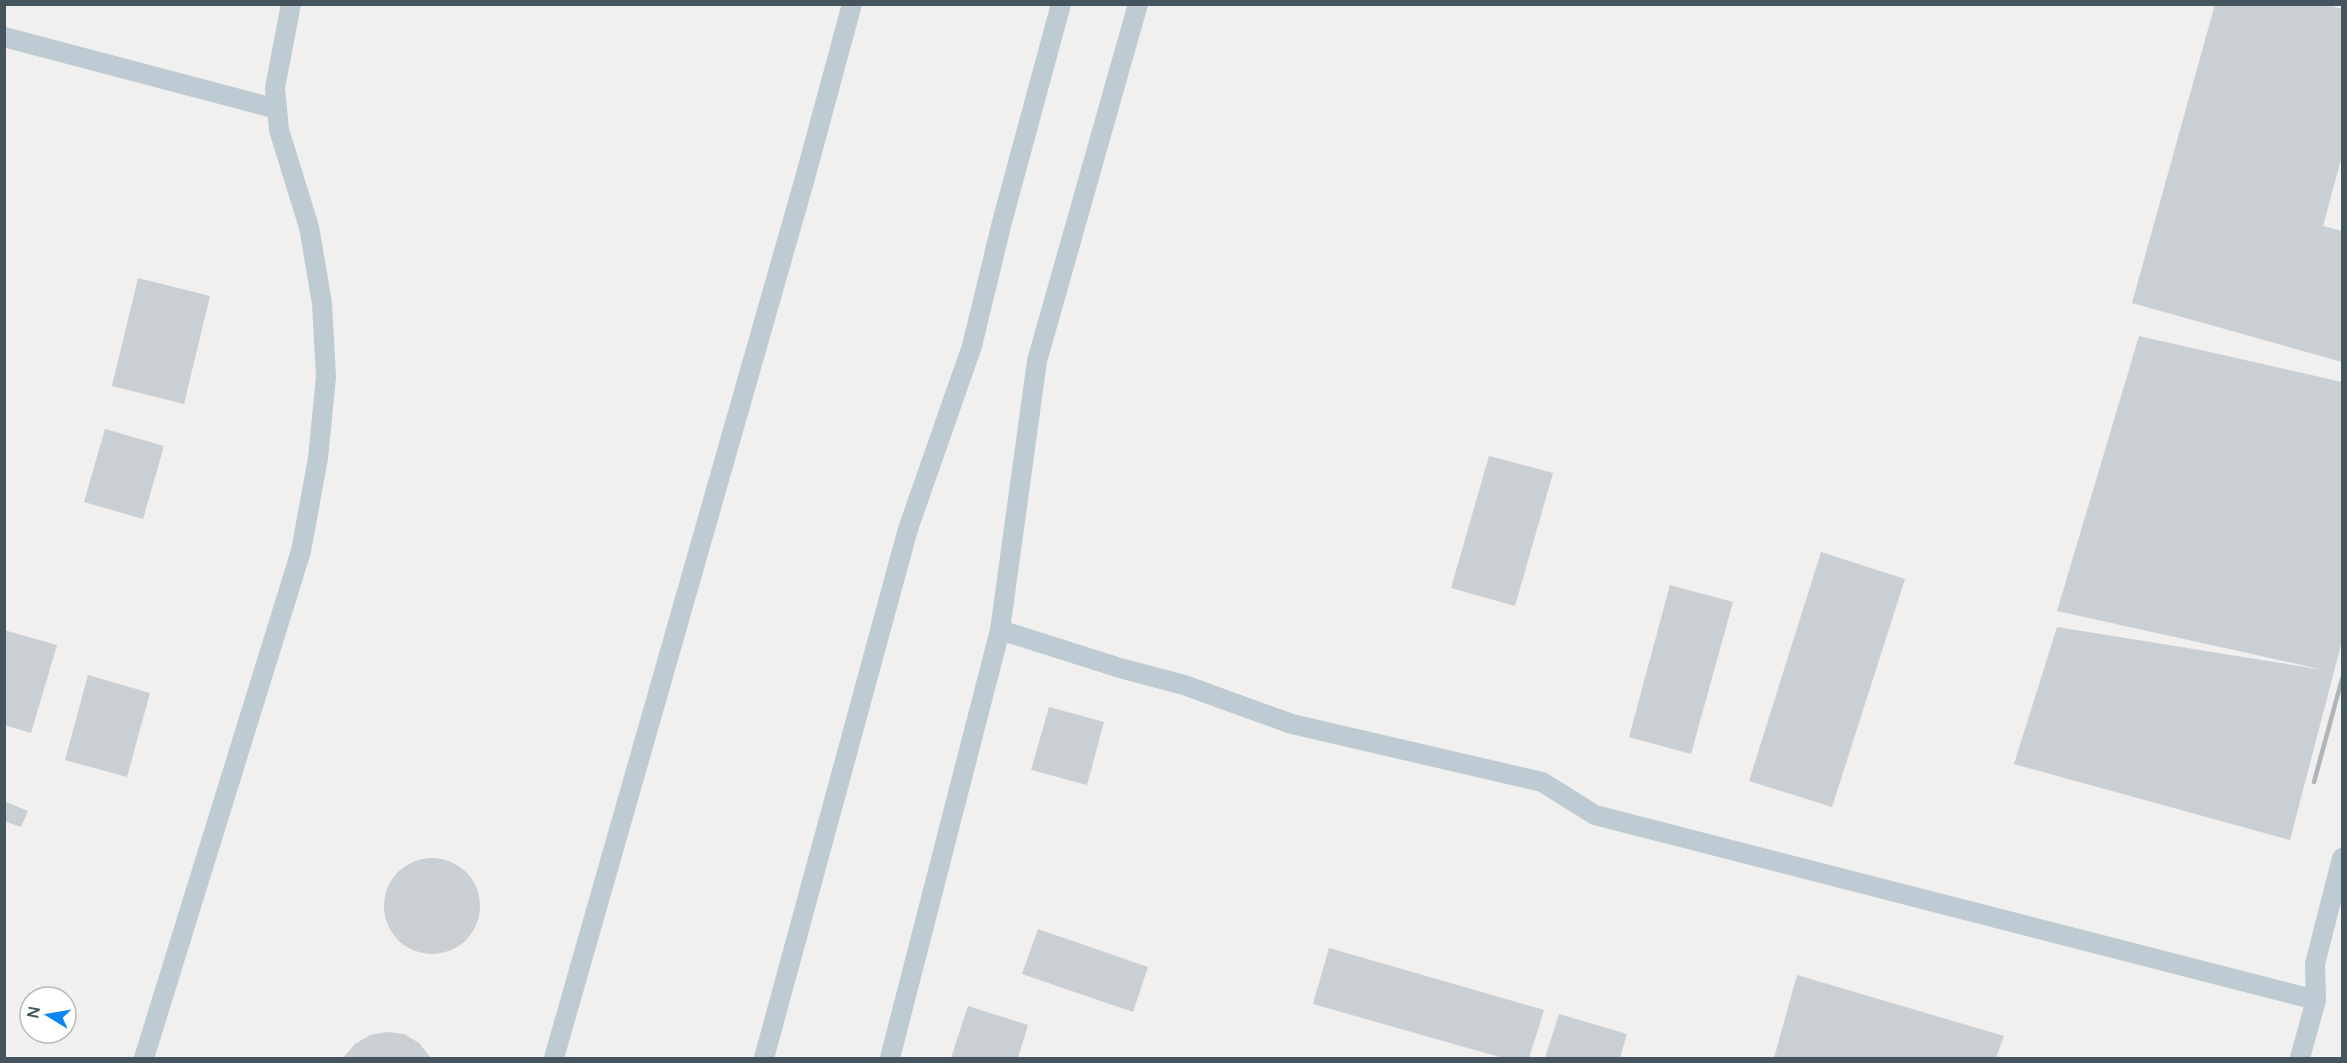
<svg xmlns="http://www.w3.org/2000/svg" width="2347" height="1063" viewBox="0 0 2347 1063" font-family="Manrope,sans-serif">
<style>
.building{fill:#cacfd4}
.lines{fill:none;stroke-linecap:round;stroke-linejoin:round}
.lane{stroke:#becbd2;stroke-width:20}
.rail{stroke:#b0b5ba;stroke-width:4.5}
</style>
<rect width="100%" height="100%" fill="#f2efef"/>
<g class="building">
<path d="M2215 4H2325L2342 9V156L2323 226 2342 231V362L2132 303Z"/>
<path d="M138 278 210 296 184 404 112 386Z"/>
<path d="M2139 336 2342 382V641L2290 840 2014 764 2057 627 2324 670 2057 611Z"/>
<path d="M105 429 164 446 143 519 84 502Z"/>
<path d="M1489 456 1553 473 1515 606 1451 588Z"/>
<path d="M1821 552 1905 579 1832 807 1749 781Z"/>
<path d="M1670 585 1733 602 1691 754 1629 737Z"/>
<path d="M4 630 57 645 31 733 4 725Z"/>
<path d="M88 675 150 693 127 777 65 760Z"/>
<path d="M1049 707 1104 722 1087 785 1031 770Z"/>
<path d="M4 801 28 811 21 827 4 821Z"/>
<circle cx="432" cy="906" r="48"/>
<path d="M1038 929 1148 967 1133 1012 1022 974Z"/>
<path d="M1329 948 1544 1010 1529 1058H1503L1313 1004Z"/>
<path d="M1797 975 2004 1036 1996 1058H1774Z"/>
<path d="M968 1006 1028 1025 1018 1058H951Z"/>
<path d="M1559 1014 1627 1034 1620 1058H1545Z"/>
<path d="M387 1032 404 1034 419 1043 431 1058H343L355 1044 370 1035Z"/>
</g>
<g class="lines">
<g class="lane">
<path d="M4 37 277 109"/>
<path d="M1000 630 1120 668 1184 685 1292 724 1542 782 1595 815 2316 1000"/>
<path d="M144 1058 301 551 318 458 326 377 322 303 309 227 279 130 275 88 291 4"/>
<path d="M554 1058 805 178 852 4"/>
<path d="M764 1058 908 529 972 346 1002 222 1061 4"/>
<path d="M890 1058 1000 630 1037 361 1138 4"/>
<path d="M2300 1058 2316 1000 2315 964 2342 858"/>
</g>
<path class="rail" d="M2314 782 2342 679"/>
</g>
<rect width="2347" height="1063" fill="none" stroke="#45555e" stroke-width="12"/>
<g transform="translate(48 1015) rotate(281)"><circle r="28" fill="#ffffff" stroke="#b5bbbf" stroke-width="1.5"/>
<path d="M0-4.5L10 22L0 15L-10 22Z" fill="#0a86f1"/>
<text y="-9" font-size="16" font-weight="bold" text-anchor="middle" fill="#45555e">N</text>
</g>
</svg>
